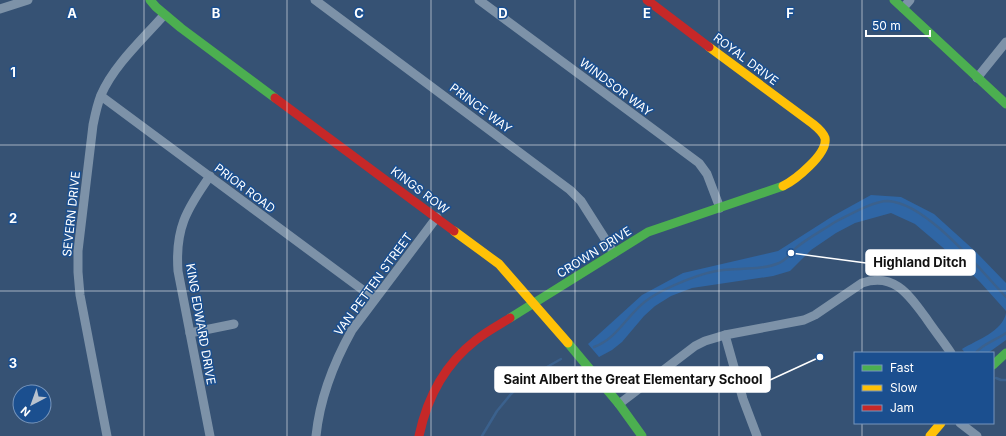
<svg xmlns="http://www.w3.org/2000/svg" width="1006" height="436" viewBox="0 0 1006 436" font-family="Inter,sans-serif">
<style>
.green{fill:#2f66a5}
.lines{fill:none;stroke-linecap:round;stroke-linejoin:round}
.stream{stroke:#3b618d;stroke-width:2.5}
.street{stroke:#7d92a8;stroke-width:9}
.fast{stroke:#4caf50;stroke-width:9}
.slow{stroke:#ffc107;stroke-width:9}
.jam{stroke:#c62828;stroke-width:9}
.grid{fill:none;stroke:#fff;stroke-width:1;stroke-opacity:0.55}
.labels{text-anchor:middle;dominant-baseline:central;stroke-width:3;stroke-linejoin:round;paint-order:stroke}
.street-label{font-size:12px;fill:#fff;stroke:#1b4f8f}
.grid-label{font-size:13px;text-anchor:middle;font-weight:bold;fill:#fff;stroke:#1b4f8f;stroke-width:3;stroke-linejoin:round;paint-order:stroke}
.leader{fill:none;stroke:#fff;stroke-width:1.5}
.callout-dot{fill:#fff;stroke:#1b4f8f;stroke-width:1.5}
.callout{fill:#fff;stroke:#fff;stroke-width:1.5}
.callout-label{font-size:13px;text-anchor:middle;font-weight:bold;fill:#111}
</style>
<rect width="100%" height="100%" fill="#365274"/>
<g class="green">
<path d="M871 195 901 197 934 214 976 252 1006 283V311L980 282 961 263 915 224 891 213 855 223 836 233 811 250 790 271 773 276 692 288 671 296 655 306 644 316 622 342 612 350 599 357 588 344 642 295 683 273 778 251 833 216Z"/>
<path d="M1006 313V340L988 353H965L962 349C977 340 1003 331 1006 313Z"/>
</g>
<g class="lines">
<g class="stream">
<path d="M594 347C619 338 628 312 650 298 667 287 702 272 723 270 740 268 763 270 779 263 787 260 791 252 797 247 808 238 823 230 835 222 849 215 873 201 888 201 927 203 980 270 1006 297"/>
<path d="M976 353C980 345 998 339 1006 333"/>
<path d="M996 378 1001 380H1006"/>
<path d="M482 436 497 411 511 394 526 379 561 359"/>
</g>
<g class="street">
<path d="M315 0 570 190 581 201 614 253"/>
<path d="M479 0 699 163 707 174 720 208"/>
<path d="M903 8 910 0"/>
<path d="M0 9 28 0"/>
<path d="M977 78 1006 42"/>
<path d="M101 96 375 299"/>
<path d="M210 176C186 210 175 229 178 271L210 436"/>
<path d="M190 333 234 324"/>
<path d="M725 335 743 399 757 436"/>
<path d="M619 404 695 346 705 341 725 335 804 320 815 315 862 283C894 272 909 295 926 318 934 330 943 341 951 353"/>
<path d="M960 423 977 436"/>
<path d="M107 436 80 295 78 272V251L93 125C95 115 97 105 101 95 114 65 143 39 164 15"/>
<path d="M316 436C320 397 333 364 352 330L437 217"/>
</g>
<g class="fast">
<path d="M150 0 156 7 181 28 275 98"/>
<path d="M894 0 1006 104"/>
<path d="M510 318 648 232 783 186"/>
<path d="M568 343 619 404 642 436"/>
<path d="M993 365 1006 353"/>
</g>
<g class="slow">
<path d="M709 47 813 124C818 128 823 132 825 138 828 154 795 180 783 186"/>
<path d="M454 231 499 264 568 343"/>
<path d="M930 436 941 423"/>
</g>
<g class="jam">
<path d="M647 0 709 47"/>
<path d="M275 98 454 231"/>
<path d="M419 436C427 398 445 364 476 340 487 331 499 325 510 318"/>
</g>
</g>
<path class="grid" d="M144 0V436M287 0V436M431 0V436M575 0V436M719 0V436M862 0V353M0 145H1006M0 291H1006M862 423V436"/>
<g class="labels">
<g class="street-label">
<text transform="translate(746 59) rotate(37)">ROYAL DRIVE</text>
<text transform="translate(616 87) rotate(37)">WINDSOR WAY</text>
<text transform="translate(481 108) rotate(37)">PRINCE WAY</text>
<text transform="translate(245 188) rotate(37)">PRIOR ROAD</text>
<text transform="translate(420 190) rotate(37)">KINGS ROW</text>
<text transform="translate(71 214) rotate(-84)">SEVERN DRIVE</text>
<text transform="translate(594 252) rotate(-32)">CROWN DRIVE</text>
<text transform="translate(373 284) rotate(-54)">VAN PETTEN STREET</text>
<text transform="translate(201 324) rotate(80)">KING EDWARD DRIVE</text>
</g>
</g>
<g class="grid-label">
<text x="72" y="18">A</text>
<text x="216" y="18">B</text>
<text x="359" y="18">C</text>
<text x="503" y="18">D</text>
<text x="647" y="18">E</text>
<text x="790" y="18">F</text>
<text x="13" y="77">1</text>
<text x="13" y="223">2</text>
<text x="13" y="368">3</text>
</g>
<path class="leader" d="M791 253L866 263M820 357L770 380"/>
<g class="callout-dot">
<circle cx="791" cy="253" r="4"/>
<circle cx="820" cy="357" r="4"/>
</g>
<g class="callout">
<rect x="866" y="250" width="109" height="25" rx="4"/>
<rect x="495" y="367" width="275" height="25" rx="4"/>
</g>
<g class="callout-label">
<text x="920" y="267">Highland Ditch</text>
<text x="633" y="384">Saint Albert the Great Elementary School</text>
</g>
<rect x="854" y="352" width="140" height="72" fill="#1b4f8f" stroke="#7695bc"/>
<rect x="862" y="365" width="20" height="6" fill="#4caf50" stroke="#7695bc"/>
<text x="890" y="372" font-size="12" fill="#ffffff">Fast</text>
<rect x="862" y="385" width="20" height="6" fill="#ffc107" stroke="#7695bc"/>
<text x="890" y="392" font-size="12" fill="#ffffff">Slow</text>
<rect x="862" y="405" width="20" height="6" fill="#c62828" stroke="#7695bc"/>
<text x="890" y="412" font-size="12" fill="#ffffff">Jam</text>
<g transform="translate(32 404) rotate(221)"><circle r="19" fill="#1b4f8f" stroke="#7695bc"/>
<path d="M0-3L7 15L0 10L-7 15Z" fill="#b9c2ce"/>
<text y="-6" font-size="11" font-weight="bold" text-anchor="middle" fill="#ffffff">N</text>
</g>
<path d="M866 30v6h64v-6" fill="none" stroke="#ffffff" stroke-width="2"/>
<text x="872" y="30" font-size="12" fill="#ffffff" stroke="#1b4f8f" stroke-width="3" paint-order="stroke">50 m</text>
</svg>
